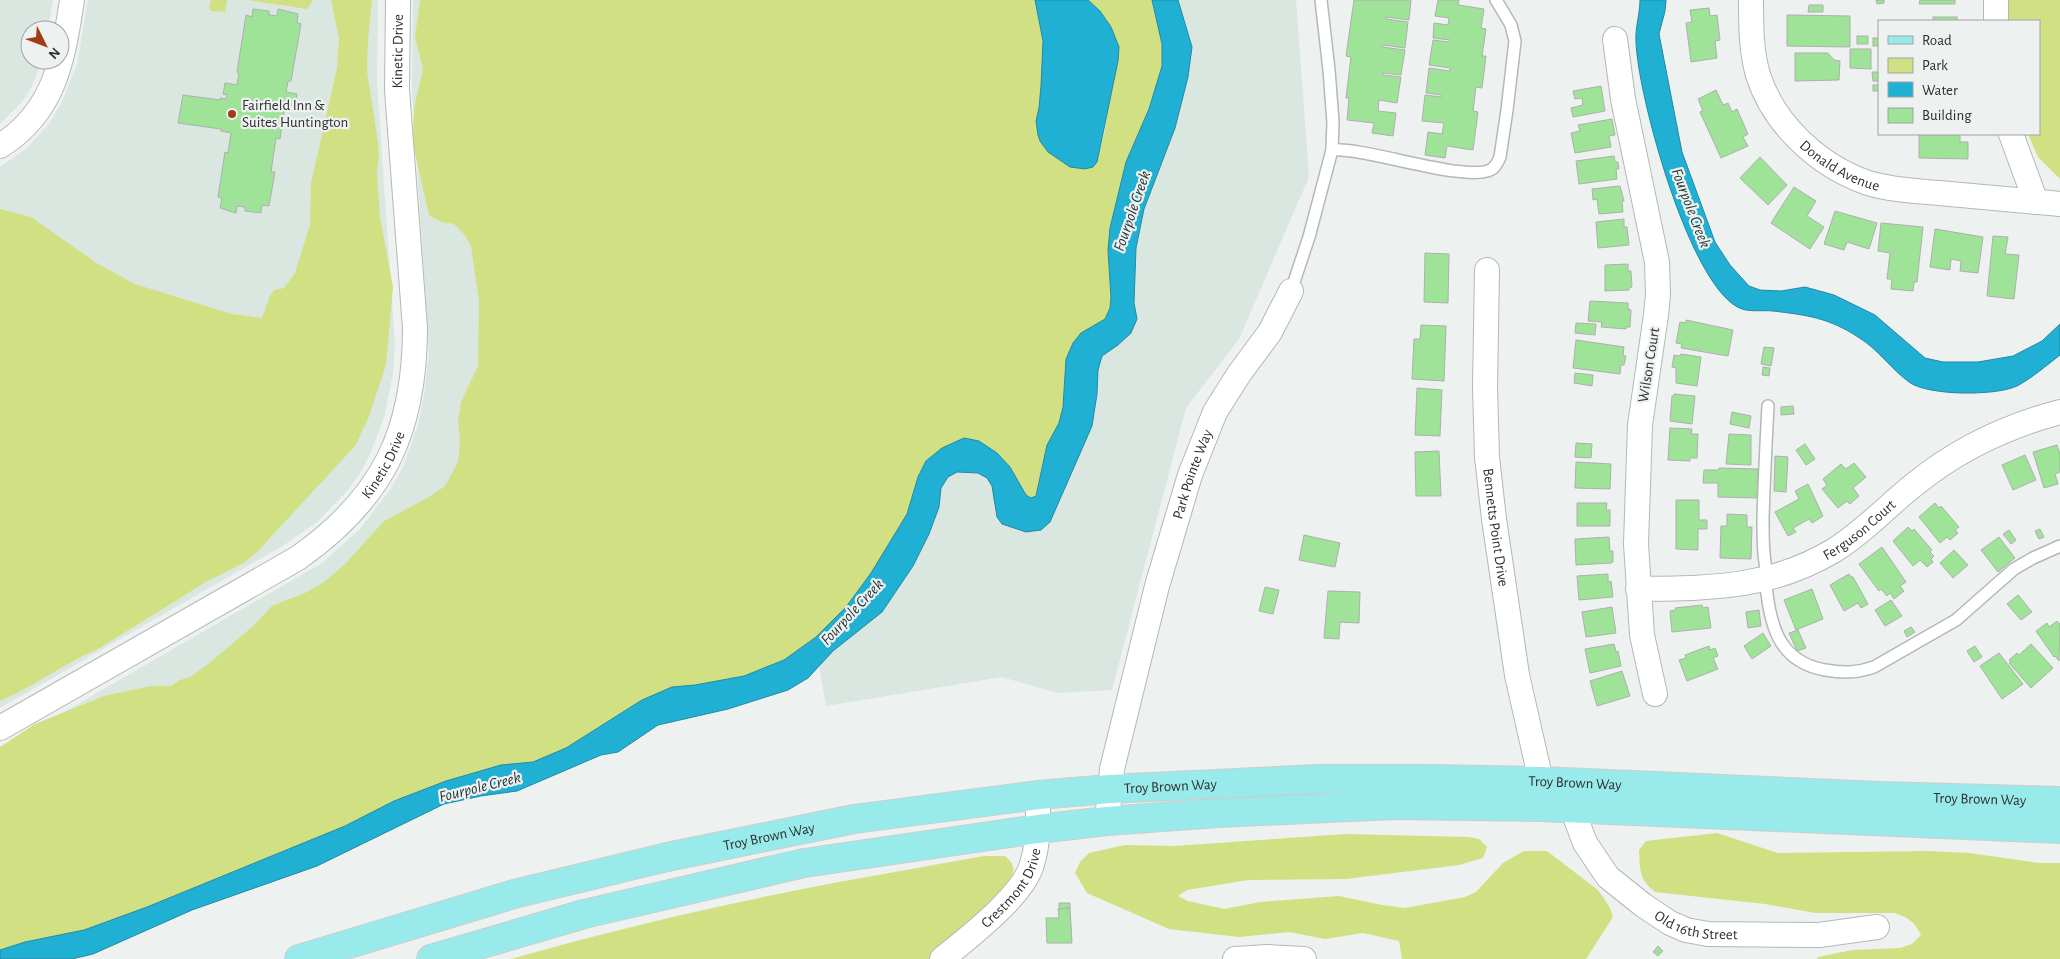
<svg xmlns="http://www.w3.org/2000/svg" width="2060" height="959" viewBox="0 0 2060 959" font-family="'Alegreya Sans',sans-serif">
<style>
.built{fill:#dae7e1}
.green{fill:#d1e083}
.water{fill:#20b0d4;stroke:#2489a2}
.building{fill:#9fe399;stroke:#adb0ad}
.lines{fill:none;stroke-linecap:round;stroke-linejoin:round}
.lane-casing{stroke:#b4b8b6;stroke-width:14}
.street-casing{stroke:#b4b8b6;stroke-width:26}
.primary-casing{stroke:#cdcdcd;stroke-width:30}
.lane{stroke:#fff;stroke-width:11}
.street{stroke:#fff;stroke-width:24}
.primary{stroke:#98ebea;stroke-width:28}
.poi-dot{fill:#a13a15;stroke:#edf1ef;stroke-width:2}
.labels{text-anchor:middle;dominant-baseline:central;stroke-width:4.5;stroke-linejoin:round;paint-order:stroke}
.street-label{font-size:15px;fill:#2e2f2f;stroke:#edf1ef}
.poi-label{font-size:15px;fill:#2e2f2f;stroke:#edf1ef;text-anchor:start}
.water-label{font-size:16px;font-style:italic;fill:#1c3138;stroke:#edf1ef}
</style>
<rect width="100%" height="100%" fill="#edf1ef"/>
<g class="built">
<path d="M0 0H53L48 30H30V60H42L36 76 30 90 21 103 0 124Z"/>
<path d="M88 0H378L377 82 395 345 393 373 385 414 371 452 360 473 348 490 317 522 284 545 0 708V167L26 149 38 136 51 121 62 102 77 64Z"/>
<path d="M413 0H1296L1309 177 1239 339 1186 408 1112 690 1057 693 1002 677 826 706 817 654 0 749 322 563 360 529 390 490 403 467 418 425 424 396 429 353 412 88Z"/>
</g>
<g class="green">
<path d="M211 0H227L225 12 211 11 209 8Z"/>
<path d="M248 0H313L307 9Z"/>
<path d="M331 0H372L368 40 367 71 378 143 379 157 377 172 380 217 393 287 386 365 368 419 355 446 256 553 245 562 206 582 98 649C64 663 35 686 0 701V209L31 217 98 264 135 284 232 314 262 318 269 298 274 290 284 288 295 273 310 225 311 183 337 68 339 39Z"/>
<path d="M420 0H1035C1036 13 1041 25 1042 39 1045 65 1043 96 1036 121L1060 159 1070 167H1093L1097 162 1105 130 1110 95 1100 11 1088 0H1152L1162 44V66L1149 109 1126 163 1110 228 1108 250 1111 298 1110 308 1105 319 1081 333 1066 359 1063 407 1059 423 1047 445 1036 496 1031 498 1026 495 1010 467 997 453 979 441 964 438 942 448 918 477 907 514 871 573 846 607 816 637 784 660 744 676 695 685 672 687 642 700 566 748 533 763 501 765 446 781 394 801 345 826 147 907 84 930 25 942 0 950V747L35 724 104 696 151 686H171L180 680 190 677 207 665 252 627 272 606 307 592 324 582 345 564 384 521 429 497 445 486 458 462 460 442 458 421 461 402 478 366 479 301 471 246 464 234 454 224 441 222 429 215 414 149 413 135 414 108 423 69 415 37Z"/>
<path d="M2007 0H2060V179L2038 157 2028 134H2039V21H2007Z"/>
<path d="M1717 833 1778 853 1928 851 1969 853 2039 863H2060V959H1817L1818 957 1852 950 1900 948 1912 944 1921 935C1915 922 1908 917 1894 913H1815L1765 904 1655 892C1639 879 1640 870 1639 850L1646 841Z"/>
<path d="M1346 834 1468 837 1479 839 1487 847 1483 858 1459 865 1346 879 1248 880 1187 890 1178 896 1188 901 1224 909 1260 902 1339 896 1382 905 1405 908 1465 897 1476 892 1503 863 1524 851H1547L1598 890 1609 906 1613 917 1586 959H1402L1399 941 1363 933 1325 939 1289 932 1239 937 1169 929 1087 893 1075 873 1080 862 1089 853 1125 845 1174 846Z"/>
<path d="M984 856H1005C1010 861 1015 865 1013 873 1008 893 948 943 930 959H511C619 928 728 903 839 882 887 873 936 865 984 856Z"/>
</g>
<g class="water">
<path d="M1035 0H1088L1100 11 1111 27 1119 47 1118 61 1097 162 1093 167 1085 169 1070 167 1048 152 1040 141 1038 135 1036 121 1039 108 1041 86 1043 41Z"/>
<path d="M1152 0H1178L1192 47 1188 77 1175 128 1144 209 1136 248 1134 303 1137 319 1131 333 1118 345 1102 356 1098 370 1097 394 1092 426 1050 522 1041 530 1026 532 1002 524 997 517 992 486 987 478 978 473 957 472 948 477 941 488 939 507 929 534 913 566 882 612 833 651 808 678 788 690 728 709 658 725 618 752 601 755 517 791 481 796 444 804 317 866 192 910 93 954 72 959H0V950L25 942 84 930 147 907 345 826 394 801 446 781 501 765 533 762 566 748 642 700 672 687 695 685 744 676 784 660 816 637 846 607 871 573 907 514 918 477 926 461 942 448 964 438 979 441 997 453 1010 467 1026 495 1031 498 1036 496 1047 445 1059 423 1063 407 1066 359 1073 343 1081 333 1105 319 1110 308 1111 298 1108 250 1110 228 1126 162 1149 109 1162 66V44Z"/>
<path d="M1640 0H1666L1665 11 1659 34 1682 152 1715 242 1730 265 1749 286 1760 290 1781 291 1805 287 1834 295 1875 315 1925 358 1943 362H1978L2013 356 2042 341 2060 324V355C2047 365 2032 378 2017 386 1996 396 1928 396 1909 382 1891 369 1878 349 1858 337 1829 318 1807 315 1773 311 1764 310 1751 312 1742 309 1691 292 1637 94 1636 41 1635 28 1640 14 1640 0Z"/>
</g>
<g class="building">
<path d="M1354 0H1411L1409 20 1386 17V19L1408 22 1405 48 1383 45 1382 47 1405 50 1401 75 1383 73V75L1401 77 1397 103 1379 100 1378 111 1396 113 1393 136 1372 133 1374 123 1347 120 1349 98H1346L1351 57 1346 56Z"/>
<path d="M1438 0H1459L1458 5 1484 9 1481 28 1486 29 1482 56H1486L1482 88 1476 87 1473 111 1478 112 1473 150 1447 146 1445 158 1425 155 1428 132 1442 134 1444 123 1422 121 1425 95 1441 97V95L1426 93 1429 68 1450 71V68L1429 65 1433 40 1449 42 1450 40 1433 38 1434 23 1448 25 1449 18 1435 16Z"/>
<path d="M1876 0H1884V3L1877 4Z"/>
<path d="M1920 0H1955V4H1919Z"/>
<path d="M1809 5H1823V12H1808Z"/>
<path d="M1709 8 1710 16 1717 15 1720 40 1715 41 1717 58 1691 62 1686 23 1692 22 1690 10Z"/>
<path d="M253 9 269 11V15L277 16 278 9 298 14 297 23 301 24 291 81H288L286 92 297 94 295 106 285 105 280 139 276 138 271 172H275L269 206 262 205 261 213 245 211V207L237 206 236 213 220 208 222 198 218 197 225 152 228 153 231 133 221 131V129L178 123 183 95 220 100V98L226 99 227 95 223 94 225 83 237 85 239 73 237 72 246 15 252 17Z"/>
<path d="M1787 15 1850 16V47L1787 46Z"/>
<rect x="1933" y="17" width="24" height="4"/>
<rect x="1857" y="36" width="11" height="8"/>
<rect x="1873" y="38" width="6" height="8"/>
<path d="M1850 49H1871V69L1850 68Z"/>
<path d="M1795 53H1828L1834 60 1840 61 1839 80 1795 81Z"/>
<path d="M1872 72H1879V81H1873Z"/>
<rect x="1873" y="85" width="6" height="6"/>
<path d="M1601 86 1605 111 1573 117 1571 108 1583 105 1582 98 1575 99 1573 91Z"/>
<path d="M1716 90 1723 105 1728 103 1732 112 1737 109 1748 134 1743 137 1748 146 1721 158 1700 112 1703 111 1698 99Z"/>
<path d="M1612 119 1615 135 1609 136 1611 147 1575 153 1571 133 1580 131 1578 125Z"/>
<path d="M1919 134H1960V142H1968V159L1919 158Z"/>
<path d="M1614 156 1615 162H1618L1619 169H1616L1617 179 1579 184 1576 161Z"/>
<path d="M1760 157 1787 185 1768 205 1740 178Z"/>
<path d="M1620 186 1624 201H1622L1623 212 1599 214 1597 199 1593 200 1592 189Z"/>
<path d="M1794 187 1816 201 1807 216 1824 227 1810 249 1771 223Z"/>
<path d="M1835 211 1877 223 1869 249 1847 242 1844 250 1824 244Z"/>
<path d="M1624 219V227H1627L1629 245 1598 248 1596 222Z"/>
<path d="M1881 223 1923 227 1917 282H1914L1913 291 1891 289 1892 279H1887L1890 253 1878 251Z"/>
<path d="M1935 229 1983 237 1978 273 1960 271 1961 261 1951 259 1950 270 1930 267Z"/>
<path d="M1993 236 2008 237 2005 254 2019 255 2014 299 1987 296Z"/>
<path d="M1425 253 1449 254 1448 303 1424 302Z"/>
<path d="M1628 264V271H1631L1632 287 1629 288V290L1605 291V265Z"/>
<path d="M1590 301 1628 303V309L1631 310 1630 327H1626V329L1601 327 1602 322 1588 321Z"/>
<path d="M1686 320 1733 330 1728 356 1681 348 1682 344 1676 343 1680 322 1686 323Z"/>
<path d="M1576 323 1596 324 1595 335 1575 333Z"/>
<path d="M1421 325 1446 326 1444 381 1412 379 1414 339H1420Z"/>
<path d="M1576 340 1624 347 1623 356H1626L1624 365H1621L1620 374 1573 368Z"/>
<path d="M1764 347 1774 348 1771 366 1761 364Z"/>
<path d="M1681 354 1701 357 1697 386 1676 383V368L1672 367 1674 355 1680 356Z"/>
<path d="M1763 367 1770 368 1769 376 1762 375Z"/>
<path d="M1575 373 1593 375 1592 386 1574 383Z"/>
<path d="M1417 388 1442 390 1440 436 1415 435Z"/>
<path d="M1674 394 1695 396 1692 424 1670 421 1672 396H1674Z"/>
<path d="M1793 406 1794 414 1781 415V407Z"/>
<path d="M1732 412 1751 416 1749 428 1730 424Z"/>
<path d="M1670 428 1692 429 1691 434H1698L1697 458H1690V461L1668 460Z"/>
<path d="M1729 434 1751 435V465L1726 464Z"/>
<path d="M1576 443 1592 444 1591 458 1575 457Z"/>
<path d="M1805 444 1815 459 1806 465 1796 450Z"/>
<path d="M2057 445 2060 454V472L2055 474 2058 484 2044 488 2033 452Z"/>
<path d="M1439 451 1441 496H1416L1415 452Z"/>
<path d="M2025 455 2036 480 2013 490 2002 465Z"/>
<path d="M1775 456 1788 457 1786 492 1774 491Z"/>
<path d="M1576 462 1611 464 1610 489 1575 488Z"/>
<path d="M1854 463 1866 477 1853 488 1859 496 1850 504 1847 501 1838 508 1822 489 1827 485 1823 479 1841 464 1846 469Z"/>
<path d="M1719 468 1758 469 1757 498 1718 497V483H1703L1704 470H1719Z"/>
<path d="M1808 484 1823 516 1812 523 1809 519 1793 528 1796 532 1788 536 1775 512 1799 499 1795 491Z"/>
<path d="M1676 500H1699V520H1707V529H1698V550L1676 549Z"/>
<path d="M1577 503H1607L1606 510H1610V526H1577Z"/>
<path d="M1935 503 1939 508 1941 506 1959 527 1955 530 1958 533 1950 540 1947 537 1940 543 1919 517Z"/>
<path d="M1727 514 1747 515V527H1752L1751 559 1720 558 1721 526H1727Z"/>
<path d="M1908 527 1912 531 1914 529 1932 550 1930 552 1934 556 1931 559 1933 562 1927 567 1920 560 1913 566 1893 541Z"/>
<path d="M2040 529 2044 537 2039 539 2035 531Z"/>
<path d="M2009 530 2016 540 2011 544 2003 534Z"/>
<path d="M1304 535 1340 543 1335 567 1299 560Z"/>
<path d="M1609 537 1610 551H1613V562L1611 563 1576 565 1575 539Z"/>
<path d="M1999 537 2015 558 1998 572 1981 550Z"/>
<path d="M1882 547 1906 582 1900 586 1904 591 1894 599 1890 593 1887 596 1881 589 1879 591 1859 564Z"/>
<path d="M1954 550 1968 565 1953 578 1940 563Z"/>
<path d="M1608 574V582L1611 581 1613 597 1579 600 1577 576Z"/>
<path d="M1849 574 1851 577H1853L1868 604 1861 608 1858 603 1844 611 1830 585Z"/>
<path d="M1265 587 1279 590 1273 614 1259 611Z"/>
<path d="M1812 589 1823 619 1796 630 1784 600Z"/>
<path d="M1328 591 1360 592 1359 623 1340 622 1339 639 1324 638Z"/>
<path d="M2018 595 2032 612 2021 620 2007 604Z"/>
<path d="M1891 600 1902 616 1885 626 1875 610Z"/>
<path d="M1702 605 1703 608 1708 607 1711 628 1672 632 1670 611 1676 610 1675 608Z"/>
<path d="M1612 607 1616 633 1586 637 1582 612Z"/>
<path d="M1759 610 1761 626 1748 628 1746 612Z"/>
<path d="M2057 621 2060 624 2059 661 2055 656 2054 657 2036 631 2047 623 2049 627Z"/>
<path d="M1911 627 1915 632 1907 637 1904 631Z"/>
<path d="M1798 630 1806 648 1797 651 1789 633Z"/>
<path d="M1763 633 1771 646 1752 659 1744 646Z"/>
<path d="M1614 644 1616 652 1618 651 1621 666 1590 673 1585 649Z"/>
<path d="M2031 644 2053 668 2031 688 2009 663 2011 662 2009 660 2017 653 2019 655Z"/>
<path d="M1709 646 1710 650 1715 648 1718 656 1713 658 1718 669 1687 681 1679 660 1686 658 1685 655Z"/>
<path d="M1975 646 1982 657 1974 662 1967 651Z"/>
<path d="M1999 653 2023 684 2002 699 1980 666Z"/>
<path d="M1622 671 1630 696 1597 706 1590 681Z"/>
<path d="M1059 903H1070V908L1059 909Z"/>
<path d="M1070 908 1072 943H1047L1046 918H1059L1058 909Z"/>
<path d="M1658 946 1663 951 1658 956 1653 952Z"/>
</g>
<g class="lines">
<defs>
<g id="lane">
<path d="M1332 150C1366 147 1469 184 1492 169 1496 166 1498 162 1500 157L1507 110 1515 41 1511 25 1496 0"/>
<path d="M1291 291 1309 237 1332 150 1333 122 1329 70 1321 0"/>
<path d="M1765 578C1770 621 1775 661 1825 670 1843 673 1857 673 1874 667L1956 620 2014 569 2033 558 2060 546"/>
<path d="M1768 578C1763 559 1763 538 1763 519 1764 481 1766 444 1768 406"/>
</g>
<g id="street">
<path id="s1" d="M1751 0C1751 25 1751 51 1758 75 1774 125 1819 166 1868 183 1891 190 1916 191 1939 193 1980 197 2020 200 2060 204"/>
<path d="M1996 21V0"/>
<path d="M1615 39 1623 99 1657 262 1658 295 1656 315 1640 425 1636 544 1642 635 1655 694"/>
<path d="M2011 134 2036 202"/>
<path d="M0 146C55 112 63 59 72 0"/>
<path id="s2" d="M1487 270 1485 387 1487 457 1494 519 1517 675 1541 781"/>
<path id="s3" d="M1638 589C1709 588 1769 589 1833 551 1864 532 1887 506 1915 484 1958 449 2007 426 2060 412"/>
<path id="s4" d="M0 728 298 558C383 498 415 432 415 328L397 90 398 0"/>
<path id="s5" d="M1572 808 1585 843 1608 877 1643 905 1670 923 1686 930 1708 934 1819 935 1877 927"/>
<path id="s6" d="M1107 821 1112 769 1157 586 1190 475 1215 412 1239 374 1270 332 1291 291"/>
<path id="s7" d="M942 959C968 938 1024 895 1032 864 1039 842 1038 818 1038 795"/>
<path d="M1235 959 1267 957 1304 959"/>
</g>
<g id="primary">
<path id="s8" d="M299 959 514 894 667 857 854 819 1038 795 1109 789 1317 779H1430L1541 781 1879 796 2060 801"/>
<path d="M431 959 584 914 804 863 1038 829 1107 821 1218 813 1394 805 1541 807 2060 829"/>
</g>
</defs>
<use href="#lane" class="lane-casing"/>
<use href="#street" class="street-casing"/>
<use href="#primary" class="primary-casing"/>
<use href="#lane" class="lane"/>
<use href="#street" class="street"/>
<use href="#primary" class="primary"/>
</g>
<circle class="poi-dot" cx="232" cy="114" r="5"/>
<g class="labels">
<g class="street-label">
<text stroke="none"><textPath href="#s4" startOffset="891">Kinetic Drive</textPath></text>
<text stroke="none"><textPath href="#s1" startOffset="202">Donald Avenue</textPath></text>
<text transform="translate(1649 365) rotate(-81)">Wilson Court</text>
<text stroke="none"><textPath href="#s4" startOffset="471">Kinetic Drive</textPath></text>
<text stroke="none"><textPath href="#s6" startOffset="358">Park Pointe Way</textPath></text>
<text stroke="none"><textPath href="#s2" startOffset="258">Bennetts Point Drive</textPath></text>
<text stroke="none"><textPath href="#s3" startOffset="235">Ferguson Court</textPath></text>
<text stroke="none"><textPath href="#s8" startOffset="1296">Troy Brown Way</textPath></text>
<text stroke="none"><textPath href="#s8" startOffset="891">Troy Brown Way</textPath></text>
<text stroke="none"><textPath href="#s8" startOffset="1701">Troy Brown Way</textPath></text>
<text stroke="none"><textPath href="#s8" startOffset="486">Troy Brown Way</textPath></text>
<text stroke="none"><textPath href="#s7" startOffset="101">Crestmont Drive</textPath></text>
<text stroke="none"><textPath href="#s5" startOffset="182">Old 16th Street</textPath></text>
</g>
<g class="poi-label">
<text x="242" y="105">Fairfield Inn &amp;<tspan x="242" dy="17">Suites Huntington</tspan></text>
</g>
<g class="water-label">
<text transform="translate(1691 208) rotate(69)">Fourpole Creek</text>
<text transform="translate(1132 211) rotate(-71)">Fourpole Creek</text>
<text transform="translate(852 612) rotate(-47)">Fourpole Creek</text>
<text transform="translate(480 787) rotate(-14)">Fourpole Creek</text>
</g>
</g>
<rect x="1878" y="20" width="162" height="115" fill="#edf1ef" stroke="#a1a3a2"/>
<rect x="1888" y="36" width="25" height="8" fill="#98ebea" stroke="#a1a3a2"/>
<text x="1922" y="45" font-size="15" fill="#2e2f2f">Road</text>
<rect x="1888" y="58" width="25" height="15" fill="#d1e083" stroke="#a1a3a2"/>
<text x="1922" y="70" font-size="15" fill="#2e2f2f">Park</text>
<rect x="1888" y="82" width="25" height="15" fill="#20b0d4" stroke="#a1a3a2"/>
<text x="1922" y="95" font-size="15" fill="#2e2f2f">Water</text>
<rect x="1888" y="108" width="25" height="15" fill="#9fe399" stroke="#a1a3a2"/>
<text x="1922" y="120" font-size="15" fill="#2e2f2f">Building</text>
<g transform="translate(45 45) rotate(132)"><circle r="24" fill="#edf1ef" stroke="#a1a3a2"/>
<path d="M0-4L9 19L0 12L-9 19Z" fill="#a13a15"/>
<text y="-8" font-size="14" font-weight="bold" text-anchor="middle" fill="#2e2f2f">N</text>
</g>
</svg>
